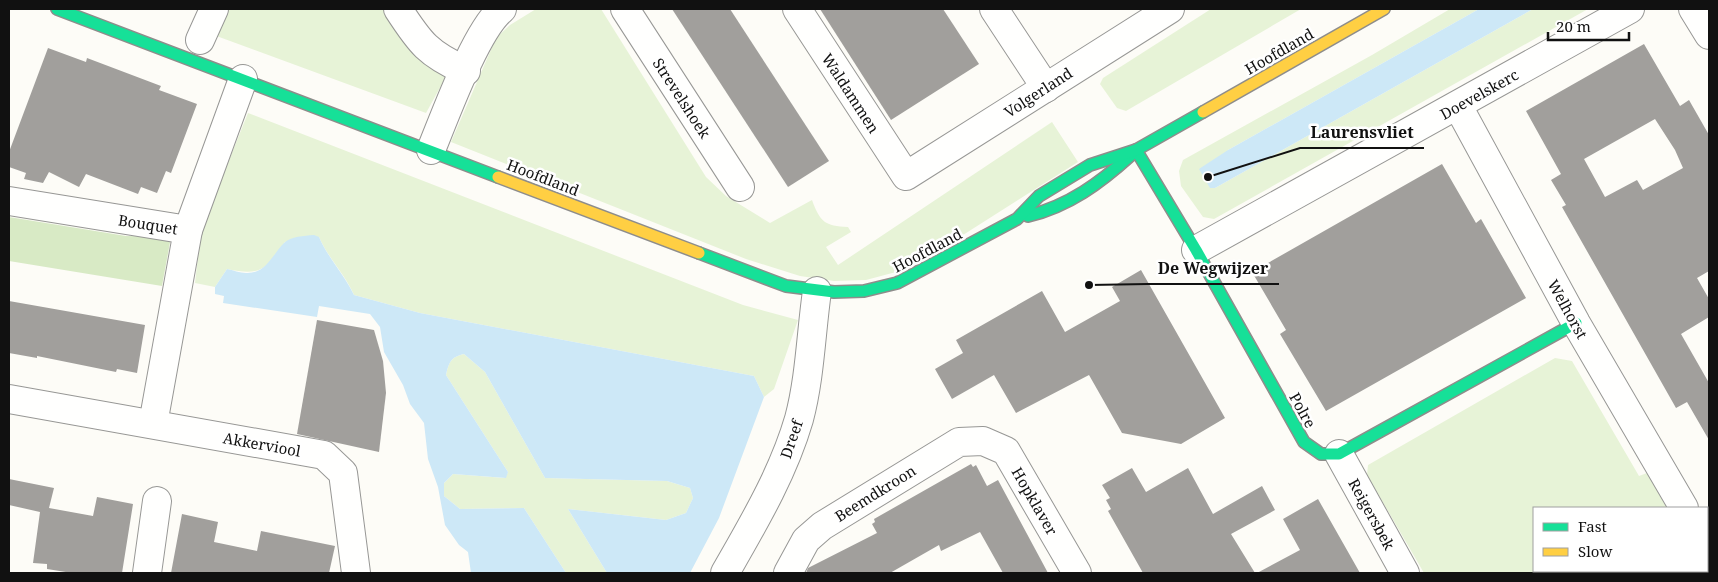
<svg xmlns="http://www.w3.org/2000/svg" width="1718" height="582" viewBox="0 0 1718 582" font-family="'Noto Serif',serif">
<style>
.green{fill:#e7f3d7}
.forest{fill:#d8eac5}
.water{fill:#cde8f7}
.building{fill:#a19f9c;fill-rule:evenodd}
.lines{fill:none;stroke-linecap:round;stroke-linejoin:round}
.street-casing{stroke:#979795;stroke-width:30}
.fast-casing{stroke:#8e8d8b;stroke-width:14}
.slow-casing{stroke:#8e8d8b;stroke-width:14}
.street{stroke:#fffffe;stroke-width:28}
.fast{stroke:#16e098;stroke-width:11}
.slow{stroke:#ffcf43;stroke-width:11}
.labels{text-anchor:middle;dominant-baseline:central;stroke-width:5;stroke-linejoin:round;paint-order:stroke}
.street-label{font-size:15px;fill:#111;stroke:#fff}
.leader{fill:none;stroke:#111;stroke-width:2}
.callout-dot{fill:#111;stroke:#fff;stroke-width:2}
.callout-label{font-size:16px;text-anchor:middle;font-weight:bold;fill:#111;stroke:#fff;stroke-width:5;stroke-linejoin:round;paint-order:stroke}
</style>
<rect width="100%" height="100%" fill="#fdfcf7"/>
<g class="green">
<path d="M222 9H385L418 58 447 75 426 113 211 34Z"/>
<path d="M536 9H601L706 177 726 196 770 223 812 200C820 222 825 226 848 227L851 232 826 247 838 265 1052 122 1078 162 952 242 896 272 866 280 834 281 800 276 746 259 451 142 496 38 510 25Z"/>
<path d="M1211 9H1301L1126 111 1117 108 1100 84 1103 78Z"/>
<path d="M1450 9H1479L1228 150 1210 187 1215 188 1533 9H1588L1214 219 1203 217 1181 186 1179 171 1183 160 1372 55Z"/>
<path d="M248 113 743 305 798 320 774 389 764 397 754 376 420 313 354 295C345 274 328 258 319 237L285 242C266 270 261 276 227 269L215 287 195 283 201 230Z"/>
<path d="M464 354 485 372 545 478 667 481 690 488 693 498 686 513 666 520 568 509 607 573H566L524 508 460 509 444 496V483L453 474 505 478 508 472 446 375C449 362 451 357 464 354Z"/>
<path d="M1555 358 1572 361 1639 476 1647 473 1667 508H1534V571H1644L1639 573H1424L1367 475 1368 465Z"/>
</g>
<path class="forest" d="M9 217 126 236 171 237 162 286 9 261Z"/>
<g class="water">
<path d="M1479 9H1533L1215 188H1210L1199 169 1202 167 1228 150Z"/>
<path d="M314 235 319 237C328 258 344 274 354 295L420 313 754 376 764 397 719 518 690 573H607L568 509 666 520 686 513 693 498 690 488 667 481 545 478 485 372 464 354C451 357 449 362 446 375L508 472 506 478 453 474 444 483V496L460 509 524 508 566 573H471L468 552 459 545 445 525 438 487 428 459 424 423 410 404 403 385 384 352 380 327 370 314 319 306 317 317 223 303 224 296 215 294V287L227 269C233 270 240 273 246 273 266 274 272 255 284 243 291 236 304 236 314 235Z"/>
</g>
<g class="building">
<path d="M672 9H730L829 161 788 187Z"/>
<path d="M820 9H943L979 64 891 120Z"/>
<path d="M1644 44 1680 106 1689 100 1709 135V271L1697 278 1709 299V317L1681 334 1709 383V440L1687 402 1676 408 1562 207 1566 205 1551 180 1561 174 1526 111ZM1655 119 1675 150 1683 168 1643 190 1637 180 1605 197 1584 159Z"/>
<path d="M48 48 86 62 87 58 161 86 159 90 197 104 171 173 166 171 157 193 141 187 138 194 86 174 79 187 49 172 43 183 24 179 26 173 9 167V152Z"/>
<path d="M1442 164 1476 223 1481 219 1526 298 1326 411 1280 334 1286 330 1252 272Z"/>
<path d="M1141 270 1225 418 1181 444 1122 433 1089 375 1016 413 994 375 952 399 935 369 963 353 956 340 1042 291 1065 332 1120 301 1112 287Z"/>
<path d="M9 301 145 325 137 373 117 369 116 372 37 356V358L9 353Z"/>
<path d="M317 320 374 330 383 361 386 393 379 452 297 434Z"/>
<path d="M971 464 973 467 976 465 987 486 998 480 1048 573H1003L980 532 941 551 939 545 890 573H806L808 568 877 533 872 524 875 522 874 519Z"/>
<path d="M1132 468 1146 492 1188 468 1213 514 1262 486 1275 510 1231 534 1255 573H1143L1108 511 1111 509 1106 500 1110 498 1102 485Z"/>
<path d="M9 479 54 488 49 508 93 516 97 497 133 504 122 573H72L47 569V564L33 563 40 512 9 505Z"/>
<path d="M1318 499 1360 573H1257L1300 550 1283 519Z"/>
<path d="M182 514 218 522 214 542 257 551 261 531 335 546 329 573H171Z"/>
</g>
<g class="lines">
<defs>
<g id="street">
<path d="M398 9C420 43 428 54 466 71"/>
<path d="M625 9 740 187"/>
<path d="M797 9 906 176 1170 9"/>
<path d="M994 9 1046 88"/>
<path d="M1693 9 1709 35"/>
<path d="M200 40 214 9"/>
<path d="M1458 106 1576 323 1684 508"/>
<path d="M431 150C445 116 476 30 502 9"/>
<path d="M9 201 188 230 243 79"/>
<path d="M1196 250 1630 9"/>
<path d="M9 399 324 455 343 473 356 573"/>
<path d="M153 424 188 230"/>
<path d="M1339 454 1405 573"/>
<path d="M1707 562 1709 569 1707 570"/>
<path d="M147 573 157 501"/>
<path d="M725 573C753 524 783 474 799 419 810 378 811 333 817 291"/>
<path d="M788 573 806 540 822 526 959 442 983 441 1006 451 1077 573"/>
</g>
<g id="fast">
<path d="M57 9 498 177"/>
<path d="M1136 150 1196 250 1304 442 1321 454H1339L1576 323"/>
<path d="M1028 216C1069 206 1100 183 1131 155"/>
<path d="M699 253 786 286 834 292 864 291 897 283 1017 219 1039 196 1090 165 1136 150 1203 112"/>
</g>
<g id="slow">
<path d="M1203 112 1384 9"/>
<path d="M498 177 699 253"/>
</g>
</defs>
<use href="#street" class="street-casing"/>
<use href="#fast" class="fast-casing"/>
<use href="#slow" class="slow-casing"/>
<use href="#street" class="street"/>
<use href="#fast" class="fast"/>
<use href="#slow" class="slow"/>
</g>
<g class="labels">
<g class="street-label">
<text transform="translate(1279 51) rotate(-30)">Hoofdland</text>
<text transform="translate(1038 92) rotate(-33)">Volgerland</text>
<text transform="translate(851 93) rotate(57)">Waldammen</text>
<text transform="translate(1479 94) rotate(-29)">Doevelskerc</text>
<text transform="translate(682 98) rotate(57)">Strevelshoek</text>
<text transform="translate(543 177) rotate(21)">Hoofdland</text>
<text transform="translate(148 224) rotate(9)">Bouquet</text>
<text transform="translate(927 250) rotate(-28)">Hoofdland</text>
<text transform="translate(1568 309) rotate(61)">Welhorst</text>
<text transform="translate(1303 410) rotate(61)">Polre</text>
<text transform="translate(791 439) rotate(-71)">Dreef</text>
<text transform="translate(262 444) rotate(10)">Akkerviool</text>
<text transform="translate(875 493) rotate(-32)">Beemdkroon</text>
<text transform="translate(1035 501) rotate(60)">Hopklaver</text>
<text transform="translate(1372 514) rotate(61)">Reigersbek</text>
</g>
</g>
<path class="leader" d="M1208 177L1300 148H1424M1089 285L1148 284H1279"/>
<g class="callout-dot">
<circle cx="1208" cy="177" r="5"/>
<circle cx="1089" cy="285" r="5"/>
</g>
<g class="callout-label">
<text x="1362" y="138">Laurensvliet</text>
<text x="1213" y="274">De Wegwijzer</text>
</g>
<rect width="1718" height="582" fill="none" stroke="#111111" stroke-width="20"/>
<rect x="1533" y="507" width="175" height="65" fill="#ffffff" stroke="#a0a0a0"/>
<rect x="1543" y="523" width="25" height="8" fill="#16e098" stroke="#a0a0a0"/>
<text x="1578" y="532" font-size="15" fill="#111111">Fast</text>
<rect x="1543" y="548" width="25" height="8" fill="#ffcf43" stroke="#a0a0a0"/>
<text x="1578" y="557" font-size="15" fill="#111111">Slow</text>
<path d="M1548 32v8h81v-8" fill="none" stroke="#111111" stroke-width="2.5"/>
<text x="1556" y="32" font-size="15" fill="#111111" stroke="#ffffff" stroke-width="4" paint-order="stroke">20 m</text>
</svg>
